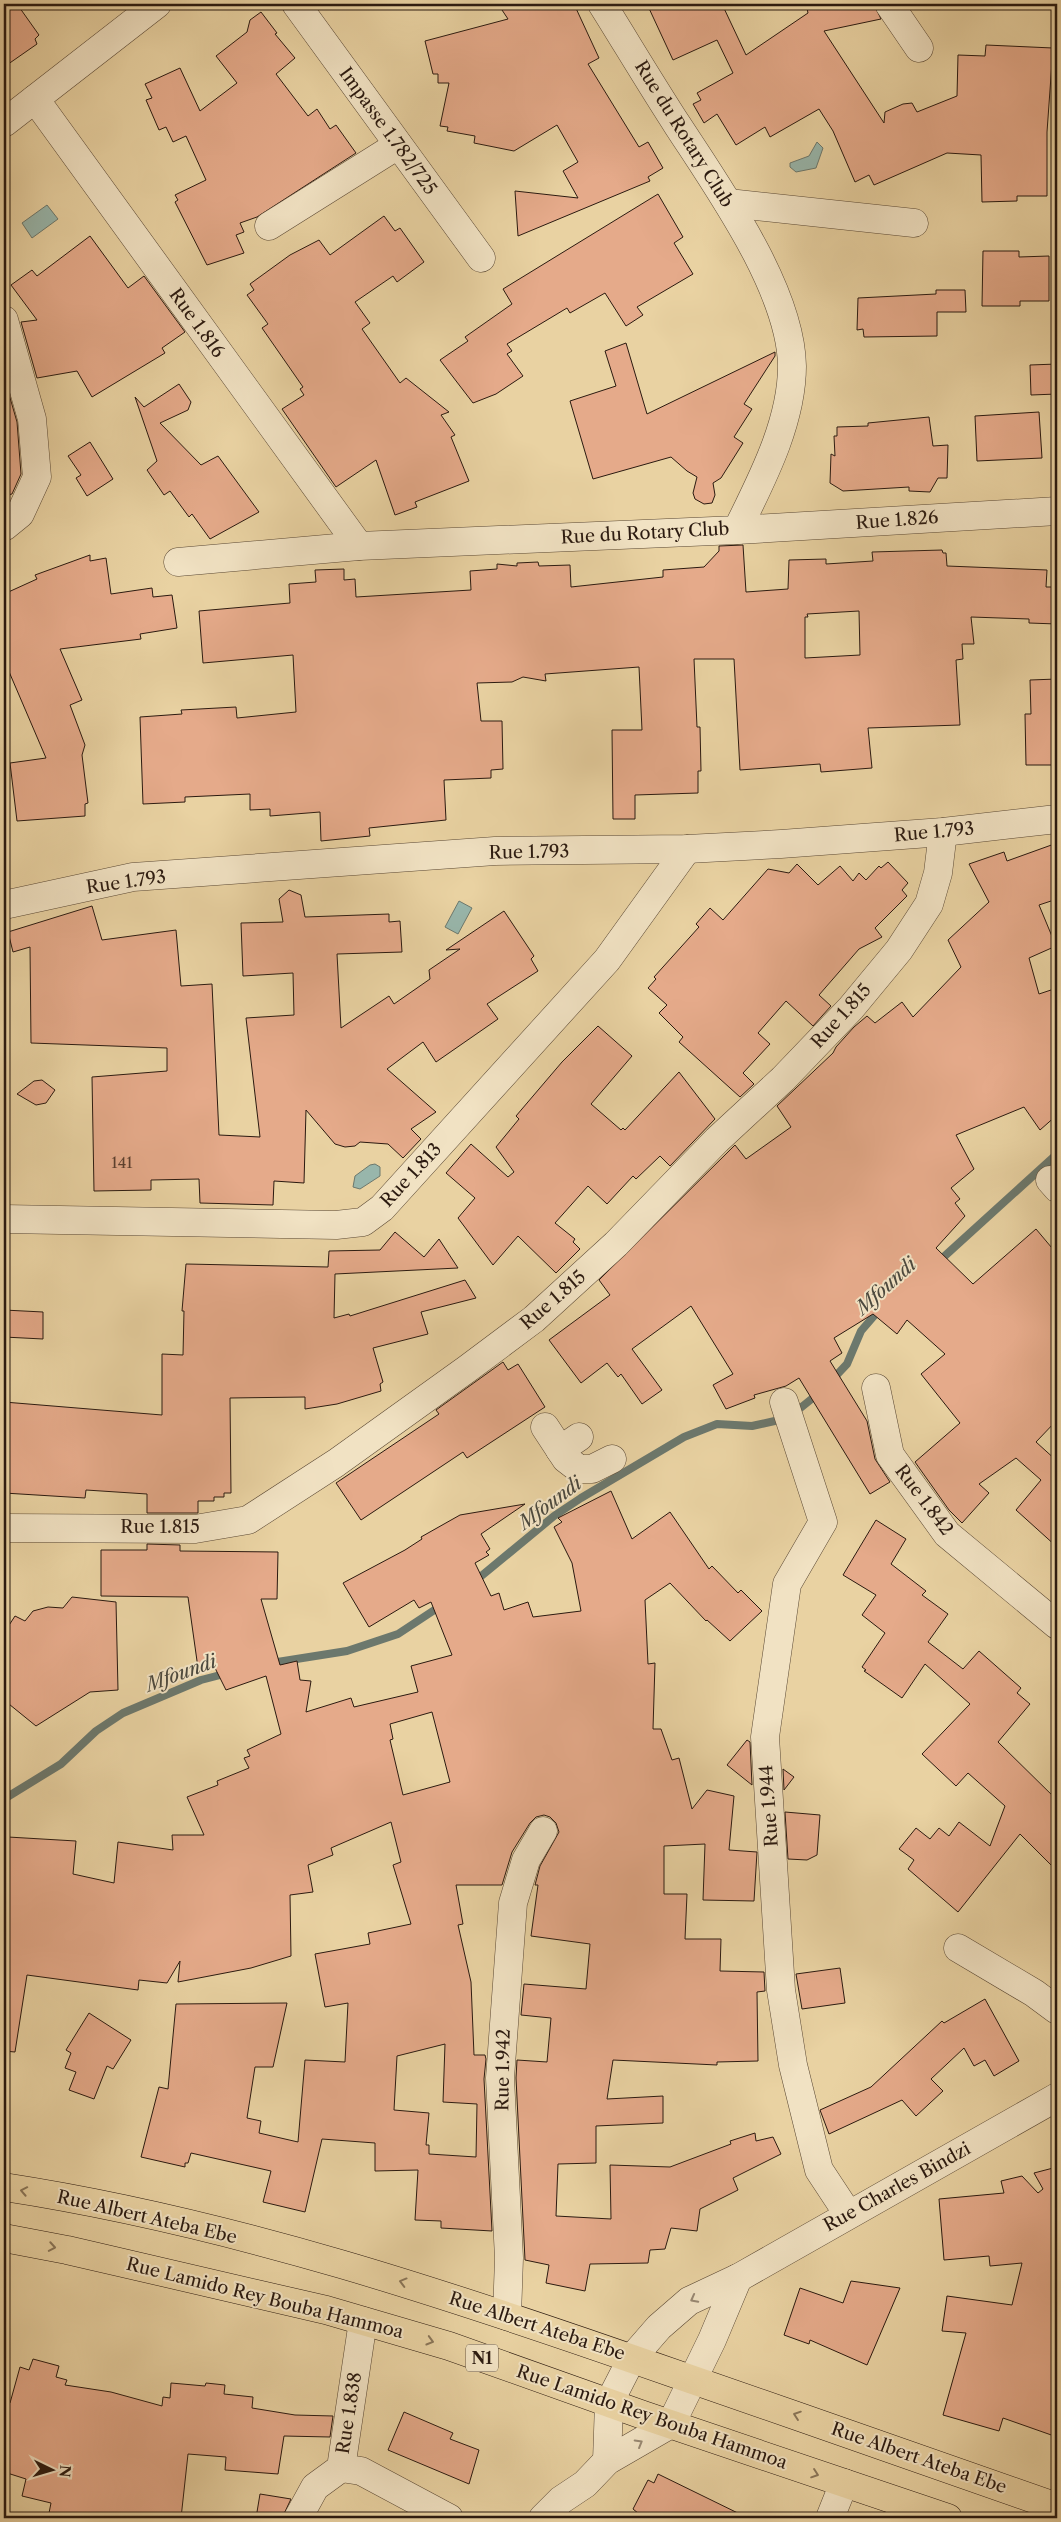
<svg xmlns="http://www.w3.org/2000/svg" width="1061" height="2522" viewBox="0 0 1061 2522" font-family="'Libre Caslon Text',serif">
<style>
.water{fill:#98b6ab;stroke:#6c786d}
.lines{fill:none;stroke-linecap:round;stroke-linejoin:round}
.stream{stroke:#6c786d;stroke-width:8}
.building{fill:#e5aa8a;stroke:#2b1a10;fill-rule:evenodd}
.minor-casing{stroke:#5a4834;stroke-width:29}
.highway-casing{stroke:#2b1a10;stroke-width:29}
.minor{stroke:#f1e2c3;stroke-width:28}
.highway{stroke:#e9d2a2;stroke-width:28}
.oneway{stroke:#8a7659}
.oneway2{stroke:#988872}
.labels{text-anchor:middle;dominant-baseline:central;stroke-width:4;stroke-linejoin:round;paint-order:stroke}
.number-label{font-size:15px;fill:#5a3e2e}
.shield{fill:#f1e2c3;stroke:#665646;stroke-width:1}
.shield-label{font-size:16px;font-weight:bold;fill:#2b1a10}
.street-label{font-size:18px;fill:#2b1a10;stroke:#f1e2c3}
.water-label{font-size:19px;font-style:italic;fill:#4c493e;stroke:#f1e2c3}
</style>
<rect width="100%" height="100%" fill="#e9d2a2"/>
<filter id="stains"><feTurbulence type="fractalNoise" baseFrequency=".004" numOctaves="4"/><feColorMatrix values="0 0 0 0 .2 0 0 0 0 .09 0 0 0 0 .02 0 0 0 .5 -.17"/></filter>
<radialGradient id="worn" r=".72"><stop offset=".6" stop-color="#630" stop-opacity="0"/><stop offset="1" stop-color="#630" stop-opacity=".3"/></radialGradient>
<g class="water">
<path d="M817 142 823 148 816 168 796 172 790 167V163L809 156Z"/>
<path d="M47 205 58 219 32 238 22 223Z"/>
<path d="M459 901 472 908 458 934 445 927Z"/>
<path d="M375 1164 380 1167V1176L360 1189 353 1187 355 1176 370 1165Z"/>
</g>
<g class="lines">
<g class="stream">
<path d="M937 1263 1057 1154"/>
<path d="M831 1381 847 1364 861 1331 880 1309"/>
<path d="M474 1582 554 1516 581 1498 684 1437 717 1424 752 1426 788 1418 819 1393"/>
<path d="M271 1663 347 1651 398 1634 442 1605"/>
<path d="M4 1799 61 1764 96 1731 123 1713 201 1680 228 1673"/>
</g>
</g>
<g class="building">
<path d="M4 4H17L39 35 35 39 37 44 4 67Z"/>
<path d="M498 4H574L599 58 588 64 639 147 648 142 663 168 648 177 650 181 518 236 515 191 578 198 563 171 578 162 557 125 514 151 474 143 475 136 447 131 448 127 440 126 449 83H438V74H433L425 41 508 19Z"/>
<path d="M647 4H722L746 55 808 13 806 4H874L881 19 824 31 884 123 885 112 903 104 912 103 917 112 957 96 958 55 985 56 986 45 1053 48 1047 132V196H1017V201L982 202 981 155 947 153 874 185 869 175 855 182 833 131 819 109 770 137 765 127 736 145 717 114 704 123 693 104 701 100 697 93 733 73 717 40 673 60Z"/>
<path d="M261 12 277 33 275 34 295 58 276 74 308 116 317 109 330 129 336 125 356 153 257 217 240 223 244 232 236 235 244 253 207 265 175 202 178 200 175 195 206 180 186 136 173 142 166 127 159 130 146 100 152 98 145 84 180 68 200 111 237 83 216 56 247 32 250 20Z"/>
<path d="M658 194 683 237 674 243 693 274 637 307 643 315 626 326 605 293 570 313 567 308 507 344 512 351 507 354 523 376 496 394 473 403 440 360 468 341 465 337 512 304 503 289Z"/>
<path d="M384 216 395 231 400 228 424 262 397 282 393 276 355 302 370 323 362 329 400 383 406 378 449 412 441 415 455 435 451 437 469 481 415 502 417 507 395 515 376 460 336 487 282 409 304 395 300 389 303 387 262 328 268 324 247 295 254 290 250 284 290 255 319 240 330 255Z"/>
<path d="M90 236 128 288 144 276 185 332 162 348 165 353 92 397 77 371 37 378 21 322 37 320 11 285 32 270 37 276Z"/>
<path d="M983 251H1019V257L1049 256V301H1020V306H982Z"/>
<path d="M936 290H965L966 312H937V336L864 337 863 329 857 330 858 298 936 294Z"/>
<path d="M626 343 647 414 775 352V356L744 404 752 409 734 437 743 443 721 478 713 483 715 495 712 503 704 504 695 499 693 493 697 477 687 471 671 457 593 479 570 401 616 386 605 351Z"/>
<path d="M1057 364V394L1031 395 1030 365Z"/>
<path d="M4 377 17 422 21 474 12 494 4 496Z"/>
<path d="M179 384 191 402 188 410 160 423 201 465 218 456 259 512 210 539 192 514 189 517 170 491 164 495 147 470 157 461 135 397 144 407Z"/>
<path d="M1039 412 1042 458 977 461 975 416Z"/>
<path d="M929 417 933 446 948 445 947 478H938L930 492 909 491V487L843 491 830 483 831 454 835 456 834 436H837V427L868 426V423Z"/>
<path d="M90 442 113 479 87 496 76 478 81 475 68 456Z"/>
<path d="M743 545 746 592 788 589 789 560 826 559V564L873 561 872 552 942 550 943 553H946L947 566 1047 570 1046 587H1057V624L1029 623V619L971 617 974 644H962L963 659 956 660 960 725 868 728 872 768 821 772 820 764 740 770 734 659H694L697 727H700L701 771H698V793L635 795V819H613L612 730H642L639 667 545 674 546 681 523 677 512 682 477 683 481 721H502L503 769 491 770V778L444 780 446 820 369 828 370 836 321 841 320 812 270 816V809L250 810V794L185 797V802L143 804 140 717 182 714 181 710 236 707 237 718 296 712 293 655 203 663 199 611 290 603 289 584 316 582 315 570 344 569V580L355 579 356 597 471 590 470 571 497 569V564L517 566V563L538 562 539 566 570 565 571 587 663 577V570L704 567 719 551V546ZM859 611 860 655 805 658V617H808L807 614Z"/>
<path d="M90 555V561L106 558 111 594 152 588 153 597 172 595 177 628 140 634 141 639 60 649 82 700 70 705 85 745 82 755 88 803 85 804V816L17 821 10 763 46 758 4 660V594L37 579 35 575Z"/>
<path d="M1057 679V765H1026L1025 714H1031L1030 680Z"/>
<path d="M1057 843V899L1039 905 1056 946 1029 958 1039 994 1057 988V1115L1040 1130 1024 1107 956 1135 974 1169 951 1188 960 1199 955 1203 965 1216 936 1248 973 1284 1036 1229 1057 1254V1420L1036 1442 1057 1461V1547L1016 1510 1041 1480 1016 1458 979 1484 989 1493 962 1523 949 1510 915 1462 960 1423 921 1374 945 1354 907 1320 897 1334 873 1314 834 1338 842 1353 830 1361 867 1421 875 1459 890 1482 870 1494 799 1378 786 1386 754 1395 755 1398 726 1409 713 1385 733 1374 691 1306 632 1349 662 1390 642 1404 621 1374 618 1377 607 1363 581 1383 549 1340 610 1295 599 1280 735 1145 746 1159 791 1127 777 1106 833 1053 836 1047 854 1027 867 1016 875 1023 902 1002 913 1017 961 967 948 940 989 902 969 864 1004 852 1007 861Z"/>
<path d="M888 862 908 883 902 890 907 896 875 928 882 937 859 949 819 995 831 1006 813 1026 786 1001 758 1033 770 1044 743 1073 754 1084 740 1097 679 1042 683 1037 659 1013 667 1005 648 988 656 979 654 977 699 927 696 924 710 908 723 920 768 869 789 873 797 864 818 885 840 866 853 881 859 873 866 880 879 866 881 868Z"/>
<path d="M289 890 301 895 305 917 389 914V922L400 921 402 952 337 954 341 1028 389 996 394 1004 430 979 429 970 460 949 446 950 504 911 534 956 531 959 538 971 487 1004 498 1019 436 1062 423 1042 387 1069 436 1112 411 1129 421 1139 403 1158 388 1144 360 1142 355 1146 345 1147 335 1144 306 1110 304 1183 274 1181 273 1205 200 1203 199 1179 151 1180V1190L94 1191 92 1077 167 1071V1048L31 1043 30 947 13 952 8 932 92 906 102 940 176 930 181 986 212 984 219 1135 260 1137 246 1018 294 1015 293 973 243 976 241 923 283 922 279 899Z"/>
<path d="M598 1026 632 1056 591 1104 621 1130 623 1128 625 1130 679 1072 715 1119 670 1166 660 1156 636 1179 633 1176 607 1204 588 1186 555 1223 575 1239 573 1242 580 1249 556 1273 518 1236 493 1265 458 1218 475 1198 446 1173 471 1144 508 1177 514 1172 496 1147 519 1119 516 1116 562 1062Z"/>
<path d="M42 1080 55 1090 46 1103 36 1105 17 1094 34 1081Z"/>
<path d="M395 1232 424 1257 439 1239 458 1268 335 1274 334 1318 349 1314 350 1316 465 1280 476 1298 421 1312 428 1334 373 1348 383 1382 380 1384 381 1391 337 1404 305 1409V1397L230 1398 231 1493H224V1497H214V1501H198V1513H147V1494L86 1490 85 1498 4 1493V1402L162 1415V1354L183 1355 184 1311H182L186 1264 328 1267 329 1251 380 1250Z"/>
<path d="M4 1310 43 1312V1339L4 1337Z"/>
<path d="M503 1362 508 1370 518 1364 545 1407 467 1458 463 1452 361 1520 336 1483 439 1414 436 1410Z"/>
<path d="M611 1491 632 1539 670 1512 709 1569 712 1566 738 1593 741 1590 762 1611 730 1641 707 1620 706 1621 670 1583 645 1600 648 1664 655 1663 653 1729H661L672 1760 679 1758 692 1809 707 1790 734 1796 729 1850 757 1852 754 1901 703 1900 705 1844 664 1846V1894H687L685 1939H721L720 1971 764 1972 765 1991 757 1992 758 2061 717 2062V2065L613 2060 607 2099 663 2096V2123L596 2126V2163L558 2164 556 2216 611 2219 610 2165 670 2167 731 2144 730 2141 755 2133 756 2141 773 2137 781 2154 733 2178 738 2190 700 2209 697 2231 671 2228 665 2249 650 2250 648 2263 590 2264 585 2291 546 2283 549 2265 525 2260 516 2078 517 2060 547 2062 551 2018 521 2015 524 1984 586 1989 590 1944 531 1936 538 1885H535L540 1866 559 1832 556 1823 550 1817 544 1815 536 1817 530 1823 512 1852 502 1885H456L463 1924 458 1925 471 1982 474 2055H485L486 2059 484 2079 492 2231 441 2228V2221L415 2220 418 2170 375 2171V2143L322 2139 305 2212 263 2202 271 2171 191 2153 188 2163H185V2167L141 2157 159 2087 168 2089 176 2004 287 2003 273 2067H255L247 2118 261 2121 259 2133 298 2142 305 2060 345 2062 348 2003 325 2007 315 1954 370 1944 368 1933 411 1924 393 1865 401 1862 391 1822 331 1848 333 1855 308 1865 313 1892 290 1895 291 1956 251 1968 178 1982 180 1961 167 1983 139 1980 138 1990 27 1975 15 2052 4 2051V1859H6L8 1837 76 1841 73 1874 114 1883 118 1842 173 1850 172 1835H204L187 1797 218 1785 217 1781 249 1768 244 1758 250 1756 247 1750 281 1734 266 1676 226 1690 212 1662 198 1668 188 1597 101 1596V1550H147V1544L180 1545V1551L278 1552 277 1599H261L280 1665 297 1661 300 1680 311 1681 306 1712 351 1698 354 1707 418 1692 411 1666 452 1655 431 1602 419 1608 414 1600 369 1627 343 1583 405 1550 422 1539 421 1537 460 1515 525 1504 481 1534 490 1549 486 1552 489 1555 475 1563 491 1596 499 1593 504 1610 528 1602 533 1617 581 1611 572 1563 554 1527 562 1522 558 1518ZM432 1712 450 1782 403 1795 390 1740 393 1739 390 1724ZM445 2044 443 2102 477 2104 476 2157 429 2154V2145H426L429 2113 394 2110 397 2056Z"/>
<path d="M876 1520 906 1539 891 1564 926 1591 922 1595 948 1614 928 1642 963 1669 979 1651 1021 1688 1017 1693 1030 1704 998 1742 1057 1800V1871L1020 1834 958 1912 908 1869 914 1860 899 1849 916 1828 930 1839 939 1828 949 1836 959 1822 990 1846 1005 1806 968 1773 956 1786 922 1754 970 1704 925 1664 902 1698 864 1671 866 1670 862 1667 885 1633 862 1615 876 1595 843 1575Z"/>
<path d="M72 1597 116 1602 118 1690 90 1692 36 1726 4 1700V1633L15 1616 25 1621 33 1611 48 1607 63 1608Z"/>
<path d="M747 1740 750 1742 752 1785 727 1765Z"/>
<path d="M783 1769 794 1777 784 1790Z"/>
<path d="M785 1812 820 1815 817 1855 807 1860 788 1859Z"/>
<path d="M840 1968 845 2003 802 2009 796 1974Z"/>
<path d="M985 1999 1019 2061 994 2076 985 2060 974 2066 964 2048 931 2079 943 2091 916 2116 902 2100 829 2134 820 2110 871 2087 942 2021 944 2023Z"/>
<path d="M89 2013 131 2040 113 2069 107 2066 94 2099 69 2090 76 2072 65 2068 71 2053 66 2050Z"/>
<path d="M1057 2167V2437L1003 2418 999 2431 943 2415 966 2333 942 2331 947 2296 1012 2305 1022 2263 990 2266 989 2256 944 2260 939 2199 1004 2193 1001 2181 1022 2176 1038 2193 1043 2189 1034 2173Z"/>
<path d="M851 2281 900 2288 867 2365 810 2340 809 2344 784 2335 800 2288 843 2303Z"/>
<path d="M33 2359 59 2366 56 2377 67 2380 65 2385 111 2392 162 2406 163 2397 170 2398 171 2383 205 2386 206 2383 225 2385 224 2394 253 2397 252 2408 295 2415 333 2416 330 2437 284 2436 278 2474 225 2470 226 2457 188 2454 181 2518H48L51 2503 22 2496 26 2479 4 2472V2402L10 2403 20 2367 29 2370Z"/>
<path d="M404 2412 453 2433 450 2439 479 2450 469 2484 388 2450Z"/>
<path d="M658 2474 748 2518H644L633 2509 648 2480 654 2483Z"/>
<path d="M260 2494 291 2499 282 2518H256Z"/>
</g>
<g class="lines">
<defs>
<g id="minor">
<path d="M296 4 481 258"/>
<path d="M889 4 919 48"/>
<path d="M35 99 359 546"/>
<path d="M4 123 157 4"/>
<path d="M728 203 914 223"/>
<path d="M269 226 398 145"/>
<path d="M4 320 32 419 37 477 20 514 4 527"/>
<path d="M737 530 1057 511"/>
<path d="M178 562 359 546 737 530C761 481 792 423 792 366 791 290 719 189 678 126 652 86 627 44 602 4"/>
<path d="M4 905 133 877 495 851 687 849 781 844 943 832 1057 819"/>
<path d="M1050 1180 1057 1188"/>
<path d="M4 1219 336 1225 363 1222 382 1208 607 960 687 849"/>
<path d="M876 1388 890 1455 947 1534 1057 1625"/>
<path d="M784 1402 823 1522 787 1584 765 1737 781 1990 793 2065 819 2170 848 2214"/>
<path d="M545 1427 566 1459 579 1469H592L612 1459"/>
<path d="M560 1450 579 1437"/>
<path d="M4 1528 195 1529 248 1520 336 1463 467 1369 534 1319 616 1244 717 1140 783 1079 851 1008 899 950 929 904 938 873 943 832"/>
<path d="M958 1948 1034 1993 1057 2010"/>
<path d="M507 2316 509 2258 500 2078 513 1903 526 1860 543 1831"/>
<path d="M607 2461 609 2403 632 2358 659 2327 689 2301 738 2278 1057 2097"/>
<path d="M341 2468 361 2471 449 2518"/>
<path d="M298 2518 315 2487 341 2468 363 2321"/>
<path d="M543 2518 561 2500 585 2484 607 2461 671 2424 712 2340 738 2278"/>
<path d="M830 2518 844 2483"/>
</g>
<g id="highway">
<path d="M4 2187C232 2222 453 2296 670 2372 799 2417 928 2461 1057 2507"/>
<path d="M4 2238 67 2250 326 2310 449 2346 643 2415 948 2518"/>
</g>
</defs>
<use href="#minor" class="minor-casing"/>
<use href="#highway" class="highway-casing"/>
<use href="#minor" class="minor"/>
<use href="#highway" class="highway"/>
</g>
<defs><path id="oneway-chevron" d="M-2-3.5L2.5 0L-2 3.5" fill="none" stroke-width="1.6" stroke-linecap="round" stroke-linejoin="round" transform="scale(1.25)"/></defs>
<g class="oneway">
<use href="#oneway-chevron" transform="translate(24 2191) rotate(-169)"/>
<use href="#oneway-chevron" transform="translate(52 2247) rotate(10)"/>
<use href="#oneway-chevron" transform="translate(403 2282) rotate(-165)"/>
<use href="#oneway-chevron" transform="translate(430 2341) rotate(16)"/>
<use href="#oneway-chevron" transform="translate(797 2415) rotate(-161)"/>
<use href="#oneway-chevron" transform="translate(815 2474) rotate(19)"/>
</g>
<g class="oneway2">
<use href="#oneway-chevron" transform="translate(694 2299) rotate(152)"/>
<use href="#oneway-chevron" transform="translate(639 2443) rotate(-30)"/>
</g>
<g class="labels">
<g class="number-label">
<text x="122" y="1162">141</text>
</g>
<rect class="shield" x="466" y="2344.5" width="32" height="27" rx="4"/>
<g class="shield-label">
<text x="482" y="2358">N1</text>
</g>
<g class="street-label">
<text transform="translate(388 131) rotate(54)">Impasse 1.782/725</text>
<text transform="translate(684 134) rotate(58)">Rue du Rotary Club</text>
<text transform="translate(197 323) rotate(54)">Rue 1.816</text>
<text transform="translate(897 520) rotate(-4)">Rue 1.826</text>
<text transform="translate(645 533) rotate(-3)">Rue du Rotary Club</text>
<text transform="translate(934 832) rotate(-5)">Rue 1.793</text>
<text transform="translate(529 852) rotate(-1)">Rue 1.793</text>
<text transform="translate(126 882) rotate(-8)">Rue 1.793</text>
<text transform="translate(841 1016) rotate(-48)">Rue 1.815</text>
<text transform="translate(411 1175) rotate(-47)">Rue 1.813</text>
<text transform="translate(553 1300) rotate(-41)">Rue 1.815</text>
<text transform="translate(924 1500) rotate(53)">Rue 1.842</text>
<text x="160" y="1527">Rue 1.815</text>
<text transform="translate(769 1806) rotate(-94)">Rue 1.944</text>
<text transform="translate(503 2070) rotate(-89)">Rue 1.942</text>
<text transform="translate(897 2187) rotate(-29)">Rue Charles Bindzi</text>
<text transform="translate(147 2217) rotate(13)">Rue Albert Ateba Ebe</text>
<text transform="translate(265 2298) rotate(14)">Rue Lamido Rey Bouba Hammoa</text>
<text transform="translate(537 2326) rotate(18)">Rue Albert Ateba Ebe</text>
<text transform="translate(349 2413) rotate(-81)">Rue 1.838</text>
<text transform="translate(652 2417) rotate(19)">Rue Lamido Rey Bouba Hammoa</text>
<text transform="translate(919 2458) rotate(19)">Rue Albert Ateba Ebe</text>
</g>
<g class="water-label">
<text transform="translate(886 1286) rotate(-42)">Mfoundi</text>
<text transform="translate(550 1503) rotate(-37)">Mfoundi</text>
<text transform="translate(181 1673) rotate(-20)">Mfoundi</text>
</g>
</g>
<rect width="1061" height="2522" fill="none" stroke="#e9d2a2" stroke-width="20"/>
<rect x="5" y="5" width="1051" height="2512" fill="none" stroke="#2b1a10" stroke-width="2.5"/>
<rect x="10" y="10" width="1041" height="2502" fill="none" stroke="#2b1a10"/>
<g transform="translate(52 2470) rotate(95)" stroke="#f1e2c3" stroke-width="4" paint-order="stroke">
<path d="M0-4L9 19L0 12L-9 19Z" fill="#2b1a10"/>
<text y="-8" font-size="14" font-weight="bold" text-anchor="middle" fill="#2b1a10">N</text>
</g>
<rect width="100%" height="100%" filter="url(#stains)"/>
<rect width="100%" height="100%" fill="url(#worn)"/>
</svg>
